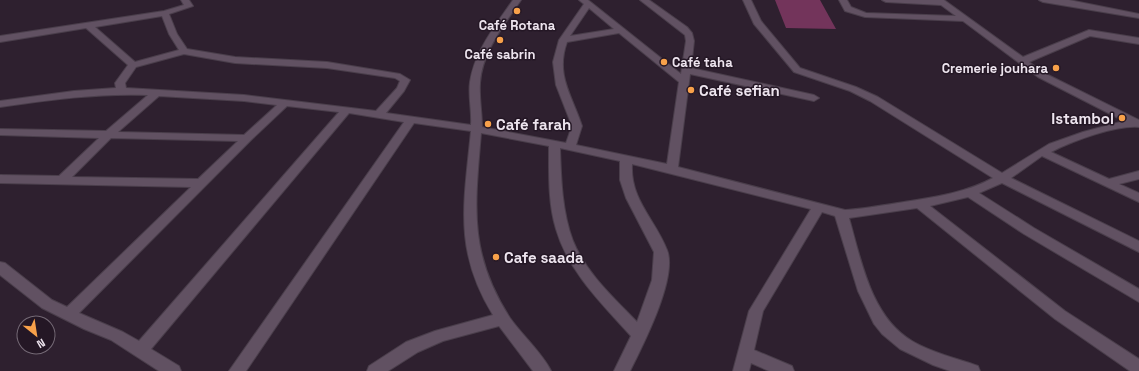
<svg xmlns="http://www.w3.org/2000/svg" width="1139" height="371" viewBox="0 0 1139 371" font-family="'Space Grotesk',sans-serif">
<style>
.building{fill:#73345b}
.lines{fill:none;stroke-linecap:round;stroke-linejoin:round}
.minor-casing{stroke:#4a3e4b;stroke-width:2}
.minor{fill:#615162;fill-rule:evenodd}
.poi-dot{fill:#f8a14a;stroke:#241725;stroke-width:1.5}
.labels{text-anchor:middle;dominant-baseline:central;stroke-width:3;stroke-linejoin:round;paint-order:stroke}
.far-poi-label{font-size:13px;font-weight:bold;fill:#ede4ee;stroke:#241725}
.poi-label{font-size:15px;font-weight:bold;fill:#ede4ee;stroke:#241725;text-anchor:start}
</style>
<rect width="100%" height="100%" fill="#2e202f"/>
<path class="building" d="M775 0H820L836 29 786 28Z"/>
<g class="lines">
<defs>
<g id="minor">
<path d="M181 0H189L193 6 169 14 177 34 187 49 235 57 327 62 400 74 410 80 404 91 386 113 471 125C472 111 468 96 470 82 475 50 496 25 513 0H521C504 25 482 52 480 83 479 98 482 112 482 127L566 143 572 126 556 85 553 62 559 40 584 4 579 0H588L681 74 686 41 685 35 640 0H649L687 27 692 33 694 41 691 68 814 95 819 98 814 101 690 74 678 167 845 210C865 209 884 205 904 202 935 197 965 193 993 178L870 101 850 91 794 72 754 24 743 0H751L761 21 800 68 856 87 878 97 1002 173 1049 144 1083 132 1124 121 1038 77 963 21 865 17 845 11 839 0H847L851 7 866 13 956 16 941 5 886 2 882 0H944L1023 57 1089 30 1139 38V44L1090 36 1029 62 1044 73 1139 120V127C1115 125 1073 141 1051 152L1109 179 1139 171V179L1119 184 1139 193V202L1042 156 1011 178 1139 241V252L1002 183 979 193 1034 228 1139 289V302L1024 234 968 197 930 206 1065 311 1139 359V371H1130L1055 319 917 208 849 218C861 260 871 317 912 341 932 353 956 358 978 366L980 371H950L933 365 900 349 882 334 874 324 858 291 835 216 822 212 763 311 754 350 792 366 794 371H769L751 363 749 371H733L749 311 811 209 632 164C630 200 655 219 667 250 678 277 643 345 630 371H614L631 336C602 304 568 271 556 229 548 203 549 173 549 146L481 133C475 206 468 253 510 318 522 335 543 354 551 371H533L499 326 443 341 418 352 388 371H367L369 366 406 342 435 331 493 315C453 250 464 203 471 131L414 123 246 371H229L404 122 349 113 151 349 179 366 181 371H159L111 340 84 329 42 308 0 275V262L5 263 52 300 67 307 191 187 0 183V175L59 176 99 138 0 135V129L106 131 148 95C98 93 49 100 0 107V101L74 91 116 88 115 83 128 65 86 28 0 42V36L164 11 184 5ZM589 8 614 29 570 36ZM162 16 169 34 179 50 135 62 95 27ZM619 33 679 82 667 164 576 145 582 126C572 95 555 75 567 42ZM184 54 235 63 327 68 395 78 400 81 397 88 376 111 244 95 126 88 125 83 136 67ZM159 96 244 101 277 105 244 135 118 132ZM287 106 339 112 139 341 123 332 79 313 251 140ZM111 138 238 141 198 179 72 177ZM560 148 620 161V180L626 198 654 252 652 280 637 322C614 298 586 273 573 241 562 212 561 179 560 148Z"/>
<path d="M1039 0H1069L1139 14V18L1043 2Z"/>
</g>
</defs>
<use href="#minor" class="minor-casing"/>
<use href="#minor" class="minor"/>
</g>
<g class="poi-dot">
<circle cx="517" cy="11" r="4"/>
<circle cx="500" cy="40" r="4"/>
<circle cx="664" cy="62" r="4"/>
<circle cx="1056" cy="68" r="4"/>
<circle cx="691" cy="90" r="4"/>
<circle cx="1122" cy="118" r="4"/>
<circle cx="488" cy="124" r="4"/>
<circle cx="496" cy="257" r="4"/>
</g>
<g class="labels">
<g class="far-poi-label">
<text x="517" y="25">Café Rotana</text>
<text x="500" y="54">Café sabrin</text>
<text x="672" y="62" text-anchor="start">Café taha</text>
<text x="1048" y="68" text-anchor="end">Cremerie jouhara</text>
</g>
<g class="poi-label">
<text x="699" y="90">Café sefian</text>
<text x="1114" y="118" text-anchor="end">Istambol</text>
<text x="496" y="124">Café farah</text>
<text x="504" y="257">Cafe saada</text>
</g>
</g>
<g transform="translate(36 335) rotate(150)"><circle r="19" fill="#241725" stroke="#746975"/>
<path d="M0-3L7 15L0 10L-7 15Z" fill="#f8a14a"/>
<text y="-6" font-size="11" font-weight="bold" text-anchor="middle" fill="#ede4ee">N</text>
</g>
</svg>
